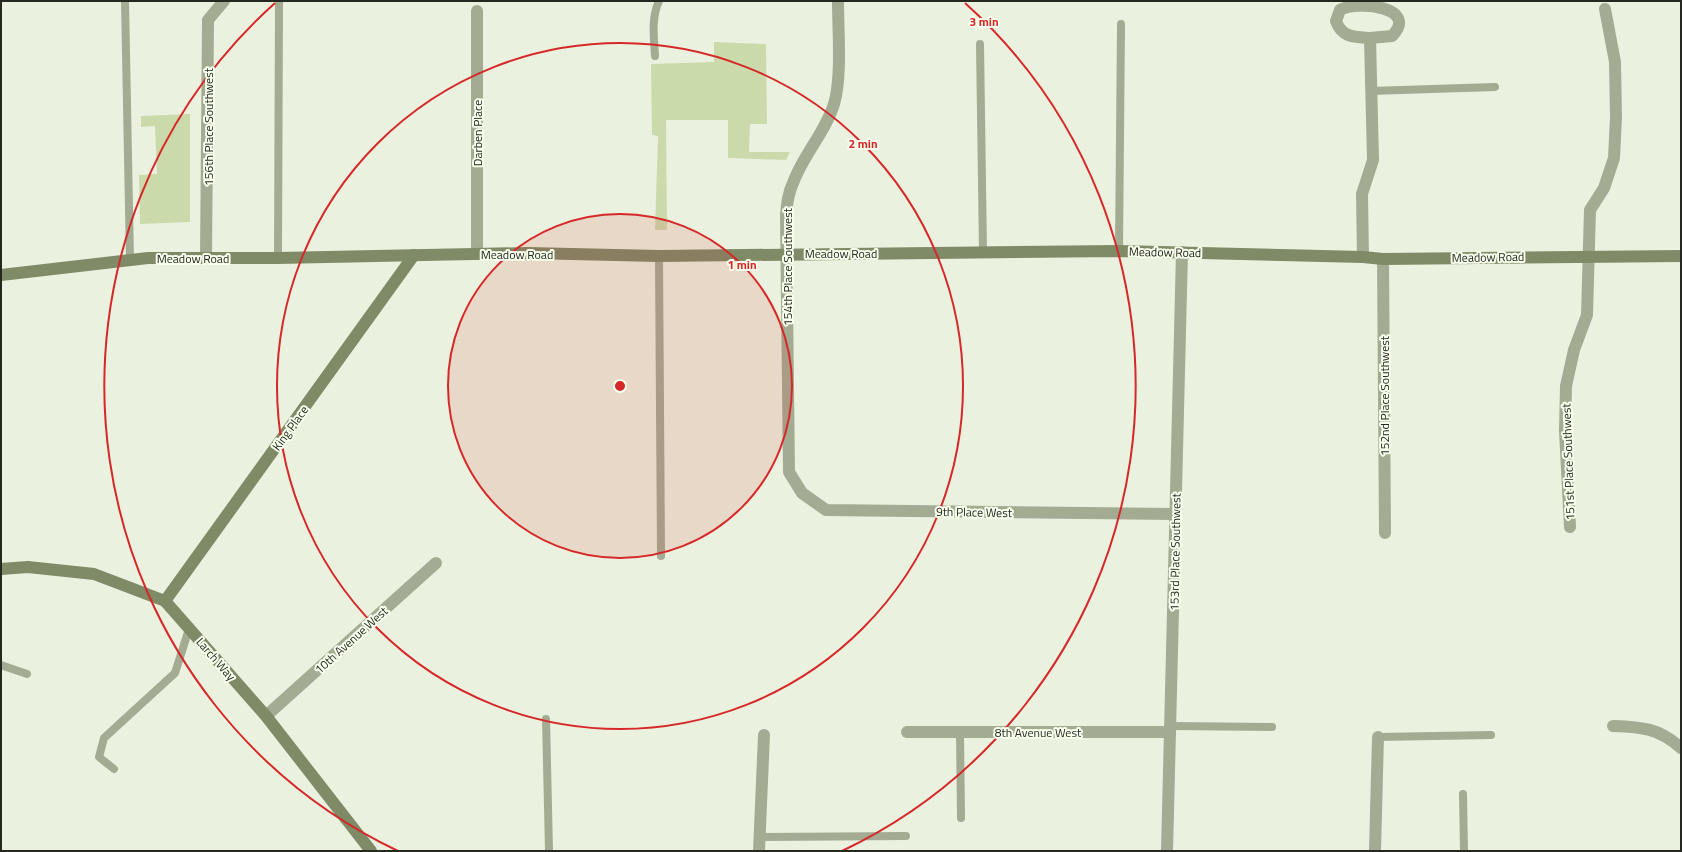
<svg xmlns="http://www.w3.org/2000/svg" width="1682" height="852" viewBox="0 0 1682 852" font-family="'Titillium Web',sans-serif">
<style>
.green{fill:#cbdaaa}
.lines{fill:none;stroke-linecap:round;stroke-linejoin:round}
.lane{stroke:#a3ab93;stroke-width:8}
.street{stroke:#a3ab93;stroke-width:12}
.secondary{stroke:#7f8a67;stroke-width:12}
.ring{fill:none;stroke:#d62828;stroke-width:2}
.labels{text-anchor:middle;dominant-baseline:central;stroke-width:4;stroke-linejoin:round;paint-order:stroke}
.street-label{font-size:12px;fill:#252821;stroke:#f8ffec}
.centre{fill:#d62828;stroke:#f8ffec;stroke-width:2}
.ring-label{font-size:12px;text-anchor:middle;font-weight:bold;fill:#d62828;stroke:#f8ffec;stroke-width:4;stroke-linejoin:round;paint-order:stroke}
</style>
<rect width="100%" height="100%" fill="#ebf1df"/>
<g class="green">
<path d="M714 42 766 44 767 124H750L749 152H790L786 160 728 158V120H666L667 230H655L658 136 652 135 651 64 714 62Z"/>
<path d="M190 114V222L140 224 139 175 157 174 155 126 141 127V116Z"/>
</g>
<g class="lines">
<g class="lane">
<path d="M125 1 130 260"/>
<path d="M980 44 983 252"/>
<path d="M655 56C654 38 651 18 659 1"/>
<path d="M1370 91 1495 87"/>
<path d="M1119 251 1121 24"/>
<path d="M659 256 661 556"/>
<path d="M278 258 279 1"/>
<path d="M1 665 27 674"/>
<path d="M546 719 549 851"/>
<path d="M1170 726 1272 727"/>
<path d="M960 732 961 818"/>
<path d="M1378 737 1491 735"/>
<path d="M114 769 99 757 104 738 175 673 189 629"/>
<path d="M1463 794 1464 851"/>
<path d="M759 837 906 836"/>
</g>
<g class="street">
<path d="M838 1C838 30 842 78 834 104 825 133 803 155 793 183 788 193 787 204 786 215L789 472 802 493 826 510 1175 514"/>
<path d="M477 254V11"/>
<path d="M1363 257 1362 194 1373 160 1370 38 1392 36C1420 7 1357 0 1340 10L1336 21C1342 38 1355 37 1370 38"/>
<path d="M206 258 208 20 224 1"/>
<path d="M1383 259 1385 533"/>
<path d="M1570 527 1565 431 1566 386 1574 350 1587 315 1590 210 1604 188 1614 158 1616 117 1615 62 1605 9"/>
<path d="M266 716 436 563"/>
<path d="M1613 726C1642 727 1659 728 1681 748"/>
<path d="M907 732H1170"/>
<path d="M759 851 764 735"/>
<path d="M1167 851 1182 252"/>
<path d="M1375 851 1378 737"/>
</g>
<g class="secondary">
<path d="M1 275 148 258H278L528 253 659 256 1119 251 1363 257 1383 259 1681 256"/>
<path d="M1 569 28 567 94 574 165 601 266 716 371 851"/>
<path d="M165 601 414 255"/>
</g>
</g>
<circle cx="620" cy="386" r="172" fill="#d62828" fill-opacity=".12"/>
<g class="ring">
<circle cx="620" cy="386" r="172"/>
<circle cx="620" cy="386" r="343"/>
<path d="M398 851A515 515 0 0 1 275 3M965 3A515 515 0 0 1 842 851"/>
</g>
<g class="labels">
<g class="street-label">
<text transform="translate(208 127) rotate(-90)">156th Place Southwest</text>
<text transform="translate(477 133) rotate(-90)">Darben Place</text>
<text transform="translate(1165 252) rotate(1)">Meadow Road</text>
<text x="841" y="253">Meadow Road</text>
<text x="517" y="254">Meadow Road</text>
<text transform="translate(1488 257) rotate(-1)">Meadow Road</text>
<text x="193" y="258">Meadow Road</text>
<text transform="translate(787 267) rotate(-90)">154th Place Southwest</text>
<text transform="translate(1384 396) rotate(-90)">152nd Place Southwest</text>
<text transform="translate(290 428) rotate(-54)">King Place</text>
<text transform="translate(1568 462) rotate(-92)">151st Place Southwest</text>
<text transform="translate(974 512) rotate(1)">9th Place West</text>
<text transform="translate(1175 552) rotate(-89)">153rd Place Southwest</text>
<text transform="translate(351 640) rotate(-42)">10th Avenue West</text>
<text transform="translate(216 659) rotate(49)">Larch Way</text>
<text x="1038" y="732">8th Avenue West</text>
</g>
</g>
<circle cx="620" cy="386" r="6" class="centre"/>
<g class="ring-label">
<text x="984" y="26">3 min</text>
<text x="863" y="148">2 min</text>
<text x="742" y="269">1 min</text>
</g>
<rect width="1682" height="852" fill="none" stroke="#252821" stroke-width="4"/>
</svg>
